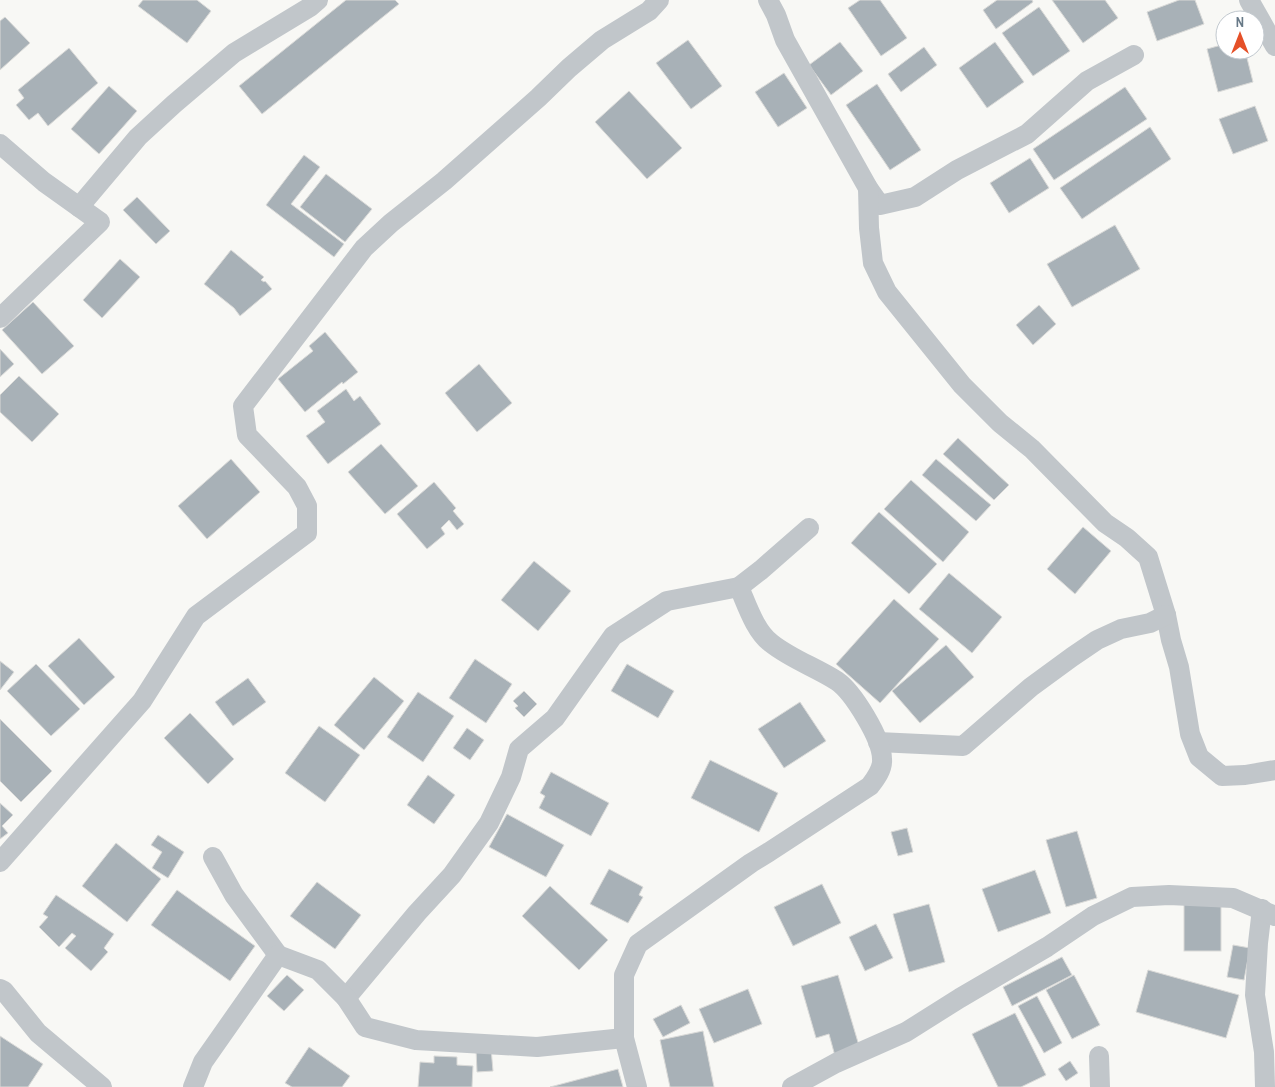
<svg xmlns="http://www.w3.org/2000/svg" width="1275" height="1087" viewBox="0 0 1275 1087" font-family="'Archivo Narrow',sans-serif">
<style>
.building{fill:#a8b1b7;stroke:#dadad8}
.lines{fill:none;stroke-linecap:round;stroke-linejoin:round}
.street{stroke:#c1c6ca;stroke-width:20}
</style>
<rect width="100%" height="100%" fill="#f8f8f5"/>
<g class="building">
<path d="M143 0H197L211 11 187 43 138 6Z"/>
<path d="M346 0H395L399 4 262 114 239 86Z"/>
<path d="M860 0H880L907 38 881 56 848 8Z"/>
<path d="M997 0H1032L1033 2 996 29 983 10Z"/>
<path d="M1052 0H1105L1118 18 1083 43Z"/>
<path d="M1179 0H1195L1204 24 1157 41 1147 12Z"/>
<path d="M1039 7 1070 51 1033 76 1002 33Z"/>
<path d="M5 17 30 43 0 70V21Z"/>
<path d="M688 40 722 86 691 109 656 63Z"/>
<path d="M840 42 863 71 831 95 809 65Z"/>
<path d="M995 42 1024 82 987 108 959 68Z"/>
<path d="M1225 44V50H1245L1253 82 1218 92 1207 49Z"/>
<path d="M924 47 937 65 901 92 888 74Z"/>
<path d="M69 48 98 83 48 126 38 113 29 120 16 105 24 98 18 90Z"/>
<path d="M784 73 807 108 778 127 755 92Z"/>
<path d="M877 84 921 150 890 170 846 105Z"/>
<path d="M109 86 137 111 99 154 71 129Z"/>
<path d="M1125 87 1147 119 1054 180 1033 149Z"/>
<path d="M629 91 682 148 647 179 595 122Z"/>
<path d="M1255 106 1268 141 1233 154 1219 119Z"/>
<path d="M1150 127 1171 159 1082 219 1060 188Z"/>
<path d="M304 155 320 167 291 204 344 244 334 257 266 205Z"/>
<path d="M1030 158 1049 188 1009 213 990 183Z"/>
<path d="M326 174 372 209 345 242 300 207Z"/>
<path d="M137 197 170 231 156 244 123 210Z"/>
<path d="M1115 225 1140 269 1072 307 1047 264Z"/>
<path d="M231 250 264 277 261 280 264 282 265 281 272 289 240 316 234 308 204 284Z"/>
<path d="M120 259 140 277 102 318 83 300Z"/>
<path d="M33 302 74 346 42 374 2 330Z"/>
<path d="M1039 305 1056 324 1033 345 1016 325Z"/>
<path d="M325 332 358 372 343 384 342 382 305 412 278 379 313 351 309 346Z"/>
<path d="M0 349 14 364 0 377Z"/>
<path d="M479 364 512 403 477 432 445 393Z"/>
<path d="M19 376 59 414 32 442 0 412V395Z"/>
<path d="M346 389 354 401 360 396 381 424 328 464 306 436 325 422 317 411Z"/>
<path d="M958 438 1009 485 994 500 943 454Z"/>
<path d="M381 444 418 486 385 514 348 472Z"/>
<path d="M231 459 260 492 207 539 178 506Z"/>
<path d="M936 459 991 505 976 521 922 475Z"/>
<path d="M911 480 969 532 943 562 884 509Z"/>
<path d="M434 482 456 508 453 511 464 524 457 530 449 520 441 528 445 534 427 549 397 514Z"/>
<path d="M879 512 937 564 909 594 851 543Z"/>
<path d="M1083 527 1111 551 1075 594 1047 569Z"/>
<path d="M534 561 571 591 538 631 501 600Z"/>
<path d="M949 573 1002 617 972 653 919 609Z"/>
<path d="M894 599 939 639 880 703 836 664Z"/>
<path d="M79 638 115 677 84 705 48 666Z"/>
<path d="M946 645 974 677 920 723 892 691Z"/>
<path d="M475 659 512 684 486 723 449 698Z"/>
<path d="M0 661 14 672 0 690Z"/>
<path d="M36 664 80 709 51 736 7 691Z"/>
<path d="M627 664 674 691 658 718 611 691Z"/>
<path d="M374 677 404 701 364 750 334 725Z"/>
<path d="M248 678 266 702 233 726 215 702Z"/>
<path d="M524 691 537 704 524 717 515 708 518 706 513 701Z"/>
<path d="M418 692 454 716 423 762 387 737Z"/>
<path d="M800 702 826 741 784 768 758 729Z"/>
<path d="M190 713 234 759 208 784 164 738Z"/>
<path d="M0 719 52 771 21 802 0 781Z"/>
<path d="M319 726 360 755 325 802 285 773Z"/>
<path d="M467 728 484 740 470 760 453 748Z"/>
<path d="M710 760 778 793 759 832 691 798Z"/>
<path d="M551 772 609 803 591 836 539 808 545 796 540 793Z"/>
<path d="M428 775 455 795 434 824 407 805Z"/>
<path d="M0 803 13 815 2 826 8 833 0 839Z"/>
<path d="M507 814 564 845 546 877 489 847Z"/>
<path d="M907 828 913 852 898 856 891 832Z"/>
<path d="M1077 831 1097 898 1066 907 1046 840Z"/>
<path d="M158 835 184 852 168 878 152 868 162 852 151 845Z"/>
<path d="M116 843 161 879 127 922 82 886Z"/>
<path d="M609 869 643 887 639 895 643 897 628 923 590 904Z"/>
<path d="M1035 870 1051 913 998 932 982 889Z"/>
<path d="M317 882 361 915 335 949 290 916Z"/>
<path d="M822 884 841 923 793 946 774 907Z"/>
<path d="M550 886 608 940 579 970 522 916Z"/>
<path d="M177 890 255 946 230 981 151 925Z"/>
<path d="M56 895 114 934 104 948 108 952 91 971 65 948 76 936 72 933 59 947 39 927 48 917 43 914Z"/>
<rect x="1184" y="901" width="37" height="50"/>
<path d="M929 904 945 962 909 972 893 914Z"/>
<path d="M876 924 893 958 865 971 849 937Z"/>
<path d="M1233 945 1250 948 1244 980 1227 977Z"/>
<path d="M1062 957 1072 975 1012 1006 1003 987Z"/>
<path d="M1148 970 1239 995 1226 1038 1136 1012Z"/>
<path d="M287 975 304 990 284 1011 267 996Z"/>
<path d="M838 975 860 1049 835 1056 829 1034 816 1038 801 986Z"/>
<path d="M1074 975 1100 1025 1072 1039 1046 990Z"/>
<path d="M748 989 762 1024 714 1043 699 1009Z"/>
<path d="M1037 996 1062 1043 1044 1053 1018 1006Z"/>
<path d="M681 1005 690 1023 663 1037 653 1019Z"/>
<path d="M1015 1013 1046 1075 1021 1087H998L972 1034Z"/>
<path d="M703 1031 714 1087H670L660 1040Z"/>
<path d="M0 1036 43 1064 28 1087H0Z"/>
<path d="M309 1047 350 1076 342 1087H292L285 1083Z"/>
<path d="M491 1048 493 1071 477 1072 476 1049Z"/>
<path d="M434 1056 457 1057V1065L473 1066 472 1087H418L420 1062 434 1063Z"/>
<path d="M1070 1061 1078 1073 1066 1081 1058 1069Z"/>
<path d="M618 1069 623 1087H550Z"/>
</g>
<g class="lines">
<g class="street">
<path d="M768 0 776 15 785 40 868 188 880 205 915 197 957 170 1027 134 1087 81 1134 55"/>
<path d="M1249 0 1275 46"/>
<path d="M0 144 44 182 79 207 138 137 174 104 234 53 310 7 318 0"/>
<path d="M868 188 869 228 873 263 887 292 962 385 1000 423 1032 449 1105 523 1127 538 1148 557 1166 615 1171 640 1179 667 1190 734 1199 757 1222 776 1245 775 1275 770"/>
<path d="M0 318 100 222 79 207"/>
<path d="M878 742 963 746 1031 687 1072 657 1097 640 1121 629 1150 623 1166 615"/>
<path d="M213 857 234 895 278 955"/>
<path d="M0 862 142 701 196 616 307 533V506L297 487 247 435 243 406 364 248 391 223 444 181 538 98 569 68 602 40 649 11 659 0"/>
<path d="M1262 909 1258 943 1255 995 1264 1052 1265 1087"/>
<path d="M0 989 4 991 38 1033 102 1087"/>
<path d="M346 998 417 913 452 875 489 823 511 777 519 749 555 718 613 636 667 601 739 587"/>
<path d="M1099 1056 1100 1087"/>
<path d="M193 1087 203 1062 278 955 318 970 346 998 365 1027 416 1040 537 1047 624 1038"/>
<path d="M637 1087 624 1038V975L638 944 751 863 769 852 870 786C876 778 883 769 882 759 882 739 853 692 837 681 815 667 791 659 771 643 755 631 747 605 739 587L761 570 809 528"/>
<path d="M792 1087 836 1063 906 1032 960 998 1047 947 1093 916 1132 897 1169 895 1233 898 1275 916"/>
</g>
</g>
<g transform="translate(1240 35)"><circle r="24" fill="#ffffff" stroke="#c2c9cf"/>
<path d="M0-4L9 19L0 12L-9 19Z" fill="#e55028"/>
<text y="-8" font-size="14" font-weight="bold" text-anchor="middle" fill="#677987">N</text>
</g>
</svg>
